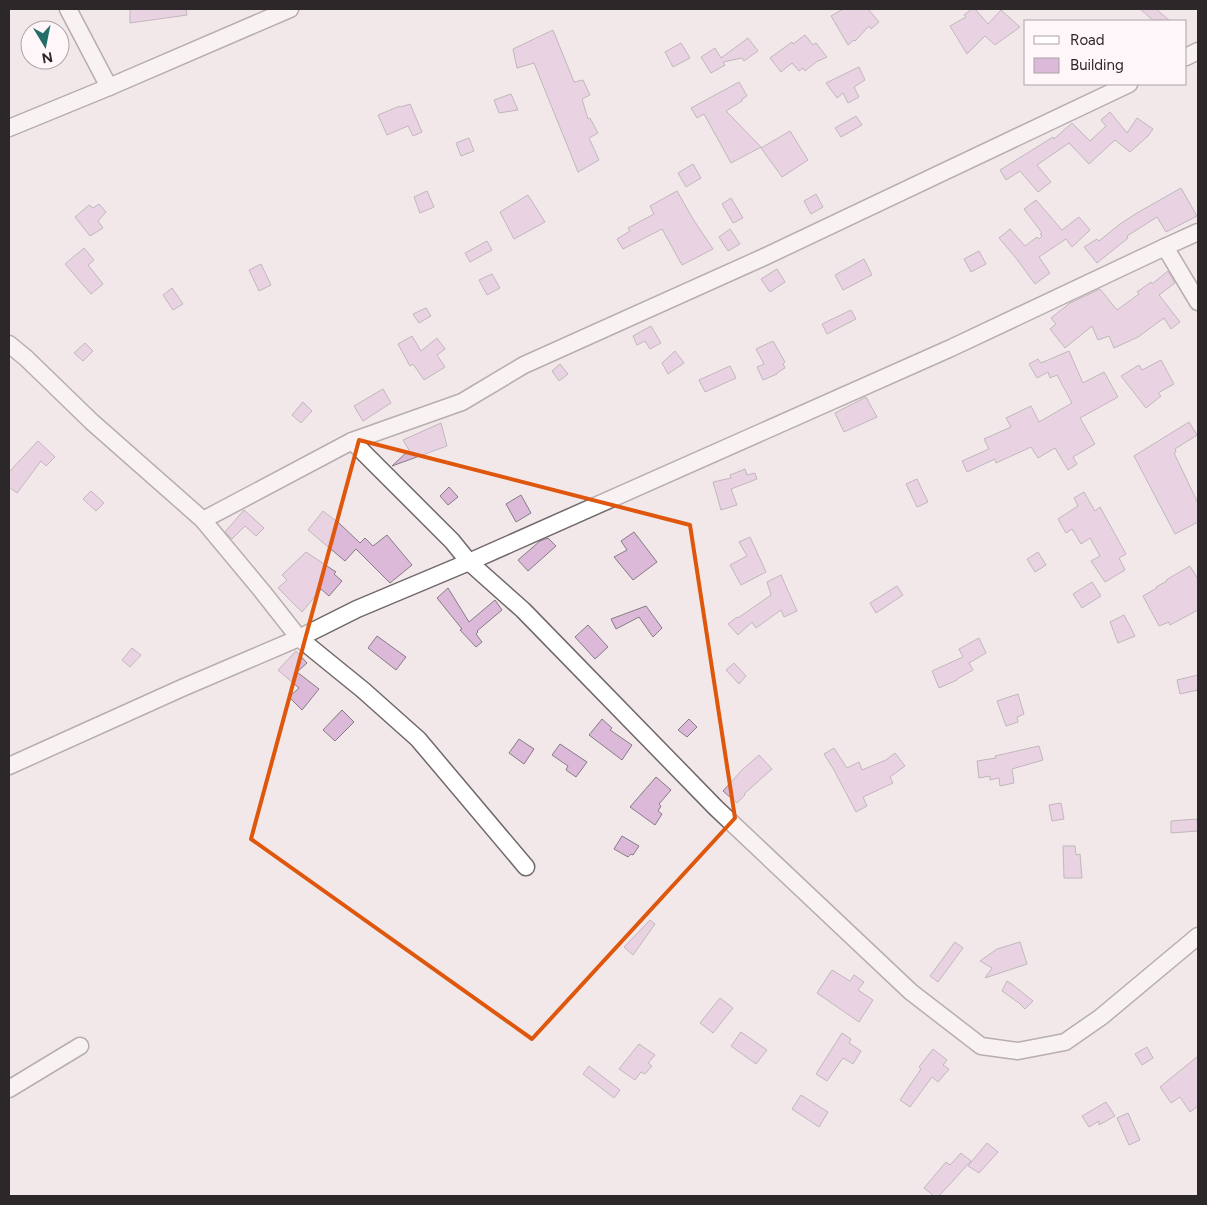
<svg xmlns="http://www.w3.org/2000/svg" width="1207" height="1205" viewBox="0 0 1207 1205" font-family="Figtree,sans-serif">
<style>
.building{fill:#ddb9d9;stroke:#847d83}
.lines{fill:none;stroke-linecap:round;stroke-linejoin:round}
.minor-casing{stroke:#71686a;stroke-width:19}
.minor{stroke:#fff;stroke-width:16}
.marked{fill:none;stroke:#df570d;stroke-width:4;stroke-linejoin:round}
</style>
<rect width="100%" height="100%" fill="#f2e8ea"/>
<g class="building">
<path d="M130 9H186L187 15 130 23Z"/>
<path d="M843 9H868L879 22 871 29 869 26 855 41 854 40 848 45 831 16Z"/>
<path d="M972 9H975L988 24 1001 10 1020 27 995 45 985 36 967 54 950 26 966 17 964 15Z"/>
<path d="M1140 9H1156L1170 21H1154Z"/>
<path d="M553 30 574 82 583 80 590 95 582 99 588 119 590 118 598 133 589 138 599 160 578 172 534 63 517 68 513 49Z"/>
<path d="M805 35 813 45 816 43 827 57 816 62 805 71 803 68 799 71 792 63 781 72 770 58 792 42 793 44Z"/>
<path d="M748 38 758 51 744 61 742 58 723 62 725 65 711 73 701 57 715 48 721 58Z"/>
<path d="M681 43 690 58 673 67 665 52Z"/>
<path d="M859 67 865 80 854 87 859 97 848 103 843 93 837 98 826 83Z"/>
<path d="M739 82 747 96 742 99V101L726 111 761 147 731 163 704 114 697 118 691 108Z"/>
<path d="M511 94 518 110 499 113 494 100Z"/>
<path d="M410 104 422 132 413 136 408 126 387 135 378 115 400 106 401 107Z"/>
<path d="M1110 112 1127 133 1137 118 1153 129 1148 136 1130 152 1115 140 1089 164 1069 143 1037 165 1051 182 1038 192 1020 171 1006 180 1000 170 1053 137 1054 139 1072 123 1090 141 1106 126 1101 120Z"/>
<path d="M856 116 862 125 841 137 835 128Z"/>
<path d="M790 131 808 160 782 177 761 148Z"/>
<path d="M469 138 474 151 461 156 456 143Z"/>
<path d="M693 164 701 178 686 187 678 173Z"/>
<path d="M1181 188 1197 216 1166 232 1157 217 1127 236 1128 238 1097 263 1084 247 1097 239 1099 241 1120 224 1137 213Z"/>
<path d="M427 191 434 207 420 213 414 197Z"/>
<path d="M677 191 693 219 713 249 682 265 662 229 623 249 617 239 630 231 628 228 654 214 650 206Z"/>
<path d="M816 194 823 207 811 214 804 201Z"/>
<path d="M528 195 545 222 514 239 500 212Z"/>
<path d="M731 198 743 218 733 223 722 204Z"/>
<path d="M1036 200 1062 230 1079 217 1090 230 1072 247 1066 239 1039 257 1050 273 1035 284 1016 258 999 238 1010 229 1025 246 1037 237 1039 239 1042 236 1040 234 1042 233 1024 209Z"/>
<path d="M99 204 106 212 98 221 103 228 90 236 75 217 89 205 93 208Z"/>
<path d="M730 229 740 244 728 251 719 237Z"/>
<path d="M487 241 492 250 470 262 465 253Z"/>
<path d="M84 248 94 260 88 265 103 284 91 294 65 264Z"/>
<path d="M979 251 986 264 971 272 964 259Z"/>
<path d="M864 259 872 275 843 290 835 275Z"/>
<path d="M261 264 271 285 259 291 249 270Z"/>
<path d="M777 269 785 282 770 292 761 279Z"/>
<path d="M1168 271 1175 283 1159 295 1180 322 1171 329 1164 318 1138 337 1114 348 1109 336 1098 340 1092 326 1065 348 1050 329 1056 324 1051 318 1070 303 1100 289 1117 310 1139 294 1137 292 1151 282 1152 284Z"/>
<path d="M492 274 500 288 487 295 479 280Z"/>
<path d="M172 288 183 304 173 310 163 295Z"/>
<path d="M426 308 431 316 419 323 413 314Z"/>
<path d="M851 310 856 319 827 334 822 324Z"/>
<path d="M651 326 661 343 650 349 645 341 637 345 633 336Z"/>
<path d="M412 336 421 351 437 338 445 349 437 355 445 367 424 380 413 364 410 366 398 344Z"/>
<path d="M773 341 785 362 783 364 785 368 777 373V374L763 380 757 367 764 364 756 349Z"/>
<path d="M85 343 93 351 83 361 74 353Z"/>
<path d="M675 351 684 363 668 374 662 363Z"/>
<path d="M1069 351 1083 383 1104 372 1118 397 1080 418 1095 444 1073 457 1077 464 1068 470 1055 448 1038 458 1031 447 996 463 995 459 967 472 962 461 989 449 984 439 1011 427 1006 418 1031 406 1039 422 1072 403 1057 375 1050 378 1048 372 1037 378 1029 364 1038 359 1041 363Z"/>
<path d="M1161 360 1174 384 1158 393 1161 396 1146 408 1121 376 1139 365 1142 370Z"/>
<path d="M560 364 568 374 559 381 552 371Z"/>
<path d="M730 366 736 378 705 392 699 380Z"/>
<path d="M383 389 391 403 363 421 354 406Z"/>
<path d="M866 397 877 417 844 432 835 413Z"/>
<path d="M303 402 312 411 301 423 292 415Z"/>
<path d="M1189 422 1197 435 1175 449 1176 452 1174 453 1198 503V522L1175 534 1134 456Z"/>
<path d="M441 423 447 446 392 466 409 450 403 440Z"/>
<path d="M38 441 55 457 46 466 41 461 17 493 9 487V472Z"/>
<path d="M745 469 747 475 755 473 757 479 731 489 737 505 721 510 713 482 731 478 730 475Z"/>
<path d="M917 479 928 502 917 507 906 484Z"/>
<path d="M449 487 458 497 448 505 440 496Z"/>
<path d="M91 491 104 503 96 511 83 499Z"/>
<path d="M1084 492 1095 511 1100 507 1126 554 1119 558 1125 570 1105 582 1091 561 1100 556 1090 538 1081 544 1072 529 1066 533 1058 519 1078 506 1074 498Z"/>
<path d="M521 495 531 513 516 522 506 504Z"/>
<path d="M244 510 264 528 256 536 245 526 232 539 225 532Z"/>
<path d="M323 511 340 524 360 543 365 538 373 546 387 535 412 565 390 583 356 549 345 561 308 530Z"/>
<path d="M634 532 657 562 633 580 614 557 627 550 621 541Z"/>
<path d="M750 537 766 572 741 585 730 565 747 556 739 542Z"/>
<path d="M548 538 556 546 528 571 518 560 540 541Z"/>
<path d="M306 552 336 572 334 574 342 581 329 596 321 589 302 612 278 588 287 580 282 575Z"/>
<path d="M1038 552 1046 565 1035 572 1027 559Z"/>
<path d="M1190 566 1198 579V610L1170 625 1169 622 1159 626 1143 596 1157 588 1156 587 1167 581 1166 580Z"/>
<path d="M781 575 797 611 784 617 781 610 756 628 752 622 738 635 728 624 737 617 738 618 771 595 767 582Z"/>
<path d="M1092 582 1101 596 1082 608 1073 594Z"/>
<path d="M897 586 903 595 876 613 870 603Z"/>
<path d="M448 588 469 622 495 600 502 610 477 631 478 632 476 634 482 642 476 647 460 630 462 629 437 598Z"/>
<path d="M646 606 662 628 653 637 639 617 616 629 611 619Z"/>
<path d="M1124 615 1135 636 1118 643 1110 622Z"/>
<path d="M588 625 608 647 595 659 575 637Z"/>
<path d="M377 636 406 657 396 670 368 648Z"/>
<path d="M979 638 986 653 969 663 973 670 957 679V680L939 688 932 671 963 657 959 649Z"/>
<path d="M132 648 141 655 130 667 122 660Z"/>
<path d="M296 651 307 663 297 672 319 689 302 710 289 697 299 688 278 670Z"/>
<path d="M734 663 746 676 739 684 726 670Z"/>
<path d="M1198 675V690L1180 694 1177 680Z"/>
<path d="M1018 694 1024 714 1017 717 1018 722 1006 726 997 701Z"/>
<path d="M342 710 354 722 335 741 323 730Z"/>
<path d="M602 719 612 728 610 730 632 745 622 760 589 735Z"/>
<path d="M689 719 697 727 687 737 678 730Z"/>
<path d="M519 739 534 749 524 764 509 753Z"/>
<path d="M560 744 587 762 576 777 566 770 568 766 552 755Z"/>
<path d="M1039 746 1043 760 1012 769 1014 783 1000 786 999 778 990 780V776L979 778 977 761 996 758 995 756Z"/>
<path d="M834 748 847 768 859 762 862 770 886 760 895 753 905 766 890 777 893 783 863 797 867 806 856 812 834 770 824 754Z"/>
<path d="M759 755 772 769 744 794 745 795 737 803 723 791 742 770Z"/>
<path d="M656 777 671 790 659 804 661 806 658 811 662 814 655 825 630 807Z"/>
<path d="M1061 803 1064 819 1052 821 1049 805Z"/>
<path d="M1197 819 1198 831 1171 833V821Z"/>
<path d="M622 836 639 846 633 855 631 854 628 857 614 849Z"/>
<path d="M1063 846H1075L1076 855 1080 854 1082 878H1064Z"/>
<path d="M650 920 655 924 633 955 624 947Z"/>
<path d="M955 942 963 948 938 982 930 976Z"/>
<path d="M1020 942 1027 964 985 978 992 968 980 961 997 949Z"/>
<path d="M832 970 850 981 854 975 864 982 858 990 873 1000 859 1022 817 993Z"/>
<path d="M1007 981 1013 985 1033 1001 1025 1009 1019 1003 1002 991Z"/>
<path d="M720 998 733 1008 713 1033 700 1023Z"/>
<path d="M741 1032 767 1050 756 1064 731 1046Z"/>
<path d="M842 1033 851 1039 849 1043 861 1051 853 1064 843 1058 827 1081 816 1074Z"/>
<path d="M639 1044 655 1055 648 1063 652 1066 645 1074 641 1072 635 1080 619 1069Z"/>
<path d="M1147 1047 1153 1058 1142 1065 1135 1054Z"/>
<path d="M933 1049 947 1060 943 1065 949 1069 938 1082 932 1077 910 1107 900 1100 921 1069 919 1067Z"/>
<path d="M1198 1056V1106L1190 1112 1180 1097 1171 1103 1160 1087Z"/>
<path d="M589 1066 620 1090 614 1098 583 1074Z"/>
<path d="M801 1095 828 1112 819 1127 792 1109Z"/>
<path d="M1106 1102 1115 1116 1099 1125V1121L1089 1127 1082 1116Z"/>
<path d="M1128 1113 1140 1140 1129 1145 1117 1118Z"/>
<path d="M987 1143 998 1152 979 1173 968 1166Z"/>
<path d="M961 1153 971 1161 939 1196H934L924 1188 946 1162 950 1165Z"/>
</g>
<g class="lines">
<defs>
<g id="minor">
<path d="M68 9 109 87"/>
<path d="M1186 57 1198 51"/>
<path d="M9 128 109 87 290 9"/>
<path d="M1165 247 1198 302"/>
<path d="M9 344 26 358 92 422 202 519 262 591 299 638 363 690 418 739 526 867"/>
<path d="M352 441 452 541 469 562 523 610 716 808 911 992 981 1046 1018 1051 1065 1042 1101 1017 1198 936"/>
<path d="M203 520 352 441 462 402 524 365 762 258 1129 84"/>
<path d="M9 766 182 688 299 638 357 609 469 562 951 348 1165 247 1198 232"/>
<path d="M9 1089 80 1046"/>
</g>
</defs>
<use href="#minor" class="minor-casing"/>
<use href="#minor" class="minor"/>
</g>
<path d="M0 0H1207V1205H0ZM359 440 690 525 735 818 532 1039 251 839Z" fill="#f2e8ea" fill-opacity=".55" fill-rule="evenodd"/>
<path class="marked" d="M359 440 690 525 735 818 532 1039 251 839Z"/>
<rect width="1207" height="1205" fill="none" stroke="#2c2829" stroke-width="20"/>
<rect x="1024" y="20" width="162" height="65" fill="#fef6f8" stroke="#aaa4a5"/>
<rect x="1034" y="36" width="25" height="8" fill="#ffffff" stroke="#aaa4a5"/>
<text x="1070" y="45" font-size="15" fill="#2c2829">Road</text>
<rect x="1034" y="58" width="25" height="15" fill="#ddb9d9" stroke="#aaa4a5"/>
<text x="1070" y="70" font-size="15" fill="#2c2829">Building</text>
<g transform="translate(45 45) rotate(170)"><circle r="24" fill="#fef6f8" stroke="#aaa4a5"/>
<path d="M0-4L9 19L0 12L-9 19Z" fill="#236e6b"/>
<text y="-8" font-size="14" font-weight="bold" text-anchor="middle" fill="#2c2829">N</text>
</g>
</svg>
